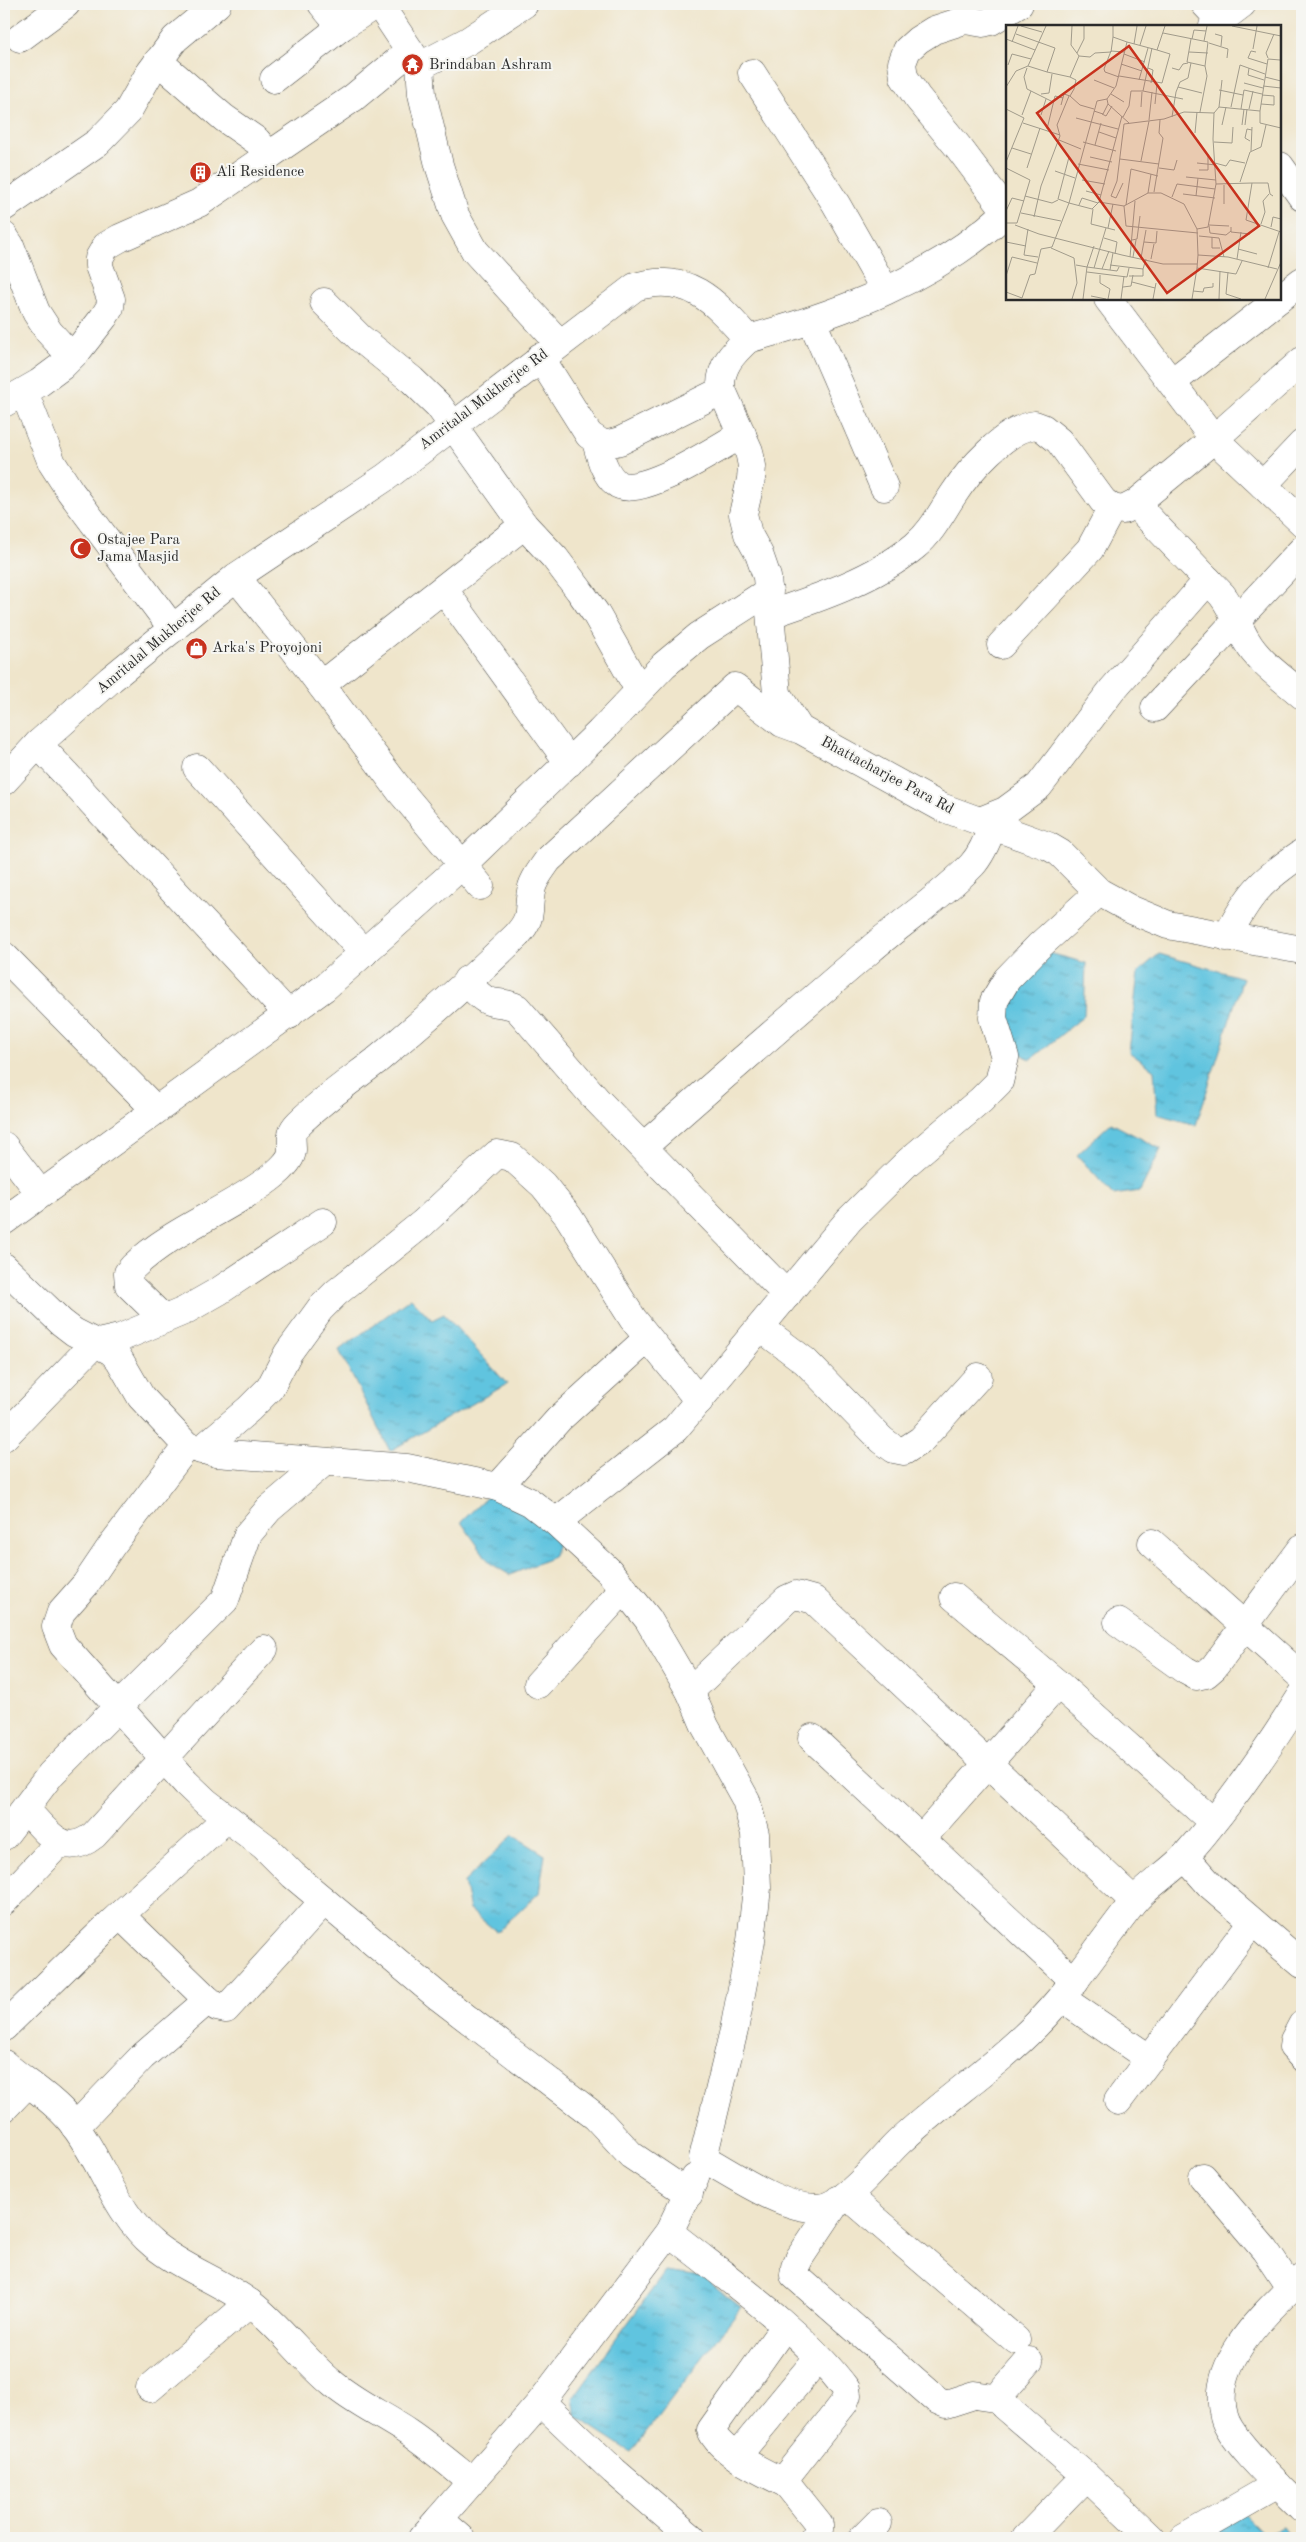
<svg xmlns="http://www.w3.org/2000/svg" width="1306" height="2542" viewBox="0 0 1306 2542" font-family="'Old Standard TT',serif">
<style>
.water{fill:url(#water-ripples);stroke:#467885}
.lines{fill:none;stroke-linecap:round;stroke-linejoin:round}
.minor-casing{stroke:#484743;stroke-width:29}
.minor{stroke:#fff;stroke-width:28}
.labels{text-anchor:middle;dominant-baseline:central;stroke-width:4;stroke-linejoin:round;paint-order:stroke}
.poi-label{font-size:15px;fill:#2b2b2b;stroke:#f6f6f2;text-anchor:start}
.street-label{font-size:15px;fill:#2b2b2b;stroke:#f6f6f2}
.inset-road{fill:none;stroke:#a19b8b;stroke-width:1}
.view{fill:#c8321e;fill-opacity:0.15;stroke:#c8321e;stroke-width:2.5}
.inset-edge{fill:none;stroke:#2b2b2b;stroke-width:2.5}
</style>
<defs>
<pattern id="water-ripples" width="26" height="14" patternUnits="userSpaceOnUse" patternTransform="scale(1.25)"><rect width="26" height="14" fill="#61c4df"/><path d="M2 4q2-2 4 0t4 0M15 11q2-2 4 0t4 0" fill="none" stroke="#509fb5"/></pattern>
</defs>
<rect width="100%" height="100%" fill="#f6f6f2"/>
<filter id="ink" filterUnits="userSpaceOnUse"><feTurbulence type="fractalNoise" baseFrequency=".02" numOctaves="2"/><feDisplacementMap in="SourceGraphic" scale="10" xChannelSelector="R" yChannelSelector="G"/><feConvolveMatrix kernelMatrix="1 2 1 2 8 2 1 2 1" color-interpolation-filters="sRGB"/></filter>
<filter id="wash" filterUnits="userSpaceOnUse"><feTurbulence type="fractalNoise" baseFrequency=".0096" numOctaves="4" result="noise"/><feDisplacementMap in="SourceGraphic" scale="20" xChannelSelector="R" yChannelSelector="G"/><feGaussianBlur stdDeviation="1.12" result="paint"/><feColorMatrix in="noise" values="0 0 0 0 0 0 0 0 0 0 0 0 0 0 0 0 0 1.4 0 .05"/><feComposite in="paint" operator="in"/></filter>
<g filter="url(#wash)">
<rect width="100%" height="100%" fill="#efe5cb"/>
<g class="water">
<path d="M1049 953 1086 963 1084 1016 1030 1060 996 1035 984 1009Z"/>
<path d="M1159 954 1243 978 1196 1125 1157 1114 1154 1070 1129 1052 1138 972Z"/>
<path d="M1111 1123 1161 1149 1140 1191 1113 1195 1077 1155Z"/>
<path d="M411 1298 432 1320 444 1314 507 1384 390 1451 339 1350Z"/>
<path d="M495 1489 560 1538 553 1557 510 1575 490 1563 461 1522Z"/>
<path d="M513 1835 545 1855 539 1893 497 1932 470 1910 464 1882Z"/>
<path d="M665 2272 703 2277 741 2307 631 2452 576 2416 573 2398Z"/>
<path d="M1241 2511 1264 2534 1283 2527 1291 2538H1206Z"/>
</g>
</g>
<g filter="url(#ink)">
<g class="lines">
<defs>
<g id="minor">
<path d="M322 4 341 27"/>
<path d="M379 4 420 66 468 41 524 4"/>
<path d="M1205 4 1220 20"/>
<path d="M1213 26 1242 4"/>
<path d="M20 38 66 4"/>
<path d="M158 61 224 118 257 141 269 155"/>
<path d="M420 66 422 94 439 165 455 215 475 251 559 343"/>
<path d="M752 73 836 204 885 290"/>
<path d="M274 79 341 27 376 4"/>
<path d="M1280 166 1302 197"/>
<path d="M4 207 98 142 128 111 149 74 175 39 217 4"/>
<path d="M1007 212 959 148 917 97 904 77 902 63 907 50 918 40 934 30 965 20 983 23 991 21 1019 4"/>
<path d="M4 236 10 245 36 312 49 332 71 356"/>
<path d="M1280 298 1302 281"/>
<path d="M1108 299 1214 439 1302 522"/>
<path d="M324 302 360 338 412 380 439 406 524 525 555 558 579 590 596 614 639 690"/>
<path d="M812 321 884 487"/>
<path d="M748 339C733 353 720 366 721 388L749 451 752 466 751 479 743 514 748 534 759 554 767 577 777 694 797 725"/>
<path d="M540 357 589 435 604 445 620 441 721 391"/>
<path d="M1172 382 1279 299"/>
<path d="M24 392 52 463 70 491 173 629"/>
<path d="M4 403 39 383 62 366 79 349 104 317 110 307 111 299 99 266V258L106 246 120 238 199 203 353 98 410 51"/>
<path d="M596 441C600 455 604 474 616 483 638 501 719 447 742 434"/>
<path d="M1263 485 1302 444"/>
<path d="M1135 504 1222 595C1233 609 1237 625 1246 640 1259 663 1283 678 1302 695"/>
<path d="M236 577 294 649 401 792 480 886"/>
<path d="M444 590 569 763"/>
<path d="M771 614C819 598 875 579 915 546 932 532 941 513 953 495 969 470 1005 429 1035 425L1043 428 1059 441 1103 501 1112 508 1123 510 1135 504 1214 439 1302 361"/>
<path d="M1001 645 1090 549 1112 508"/>
<path d="M321 685 524 525"/>
<path d="M1155 708 1302 550"/>
<path d="M38 744 289 1015"/>
<path d="M197 768 364 953"/>
<path d="M4 781 38 744 111 679 236 577 386 477 635 287C689 271 715 302 748 339 843 313 934 279 1007 212"/>
<path d="M980 821 1005 811 1039 786 1112 690 1208 580"/>
<path d="M1227 937C1249 893 1261 881 1302 853"/>
<path d="M4 956 155 1109"/>
<path d="M467 980C473 989 482 1000 492 1002 502 1004 508 1003 517 1008L596 1099 787 1295"/>
<path d="M4 1146 40 1193"/>
<path d="M644 1146C719 1080 794 1015 870 950 903 921 941 897 972 865 982 854 988 839 993 825"/>
<path d="M4 1221 324 988 461 866 600 732 664 665 699 636 769 591"/>
<path d="M4 1267 61 1322 74 1332 111 1351 119 1359 141 1397 187 1446 216 1453 407 1468 498 1487 530 1502 556 1522 609 1571 648 1619 690 1691 705 1726 746 1800 755 1834 757 1888 751 1941 734 2030 703 2158C734 2175 784 2210 818 2208 847 2206 879 2161 898 2143 942 2101 994 2068 1036 2025 1073 1988 1100 1944 1133 1903 1147 1885 1170 1873 1186 1855 1229 1806 1267 1751 1302 1695"/>
<path d="M164 1319 129 1285 128 1273 133 1267C173 1229 225 1212 269 1179 277 1173 292 1161 292 1150 292 1137 289 1133 299 1123 322 1100 350 1081 376 1061 424 1021 472 979 517 935 535 915 526 909 532 887 535 877 542 869 548 860L735 687 782 723 801 730 941 807 1048 846 1060 853 1099 892 1132 910 1168 925 1302 950"/>
<path d="M761 1328 805 1361 882 1440 894 1449 904 1451 921 1440 978 1377"/>
<path d="M4 1437 94 1344 120 1338 184 1311 219 1291 323 1222"/>
<path d="M187 1446 112 1545 85 1585 61 1612 56 1627 63 1645 186 1783 206 1802 264 1846 293 1875 439 1997 596 2117 631 2155 689 2194"/>
<path d="M201 1450 249 1409 270 1388 288 1353 320 1309 336 1293 423 1223 497 1154 512 1157 543 1185 568 1216 633 1319 699 1401"/>
<path d="M498 1487 559 1419 648 1338"/>
<path d="M556 1522 675 1429 849 1220 908 1162 981 1100 999 1082 1005 1057 993 1018 994 1001 1007 979 1039 946 1099 892"/>
<path d="M1152 1543 1302 1677"/>
<path d="M954 1597 1058 1684 1213 1822"/>
<path d="M1118 1622 1185 1670 1196 1676 1206 1674 1214 1667 1302 1548"/>
<path d="M538 1684 624 1589"/>
<path d="M690 1691 787 1599 796 1595 814 1600 1134 1901"/>
<path d="M812 1738 1075 1982"/>
<path d="M26 1810C47 1831 63 1860 94 1835L264 1649"/>
<path d="M4 1836 51 1774 225 1600 248 1534 269 1509 323 1463"/>
<path d="M922 1838 1058 1684"/>
<path d="M1185 1857 1210 1885 1302 1964"/>
<path d="M4 1901 60 1842"/>
<path d="M120 1915 208 2000 217 2007 226 2009 324 1901"/>
<path d="M1061 1998 1150 2059"/>
<path d="M1302 2025 1294 2040 1293 2047 1302 2057"/>
<path d="M4 2027 110 1924 227 1818"/>
<path d="M4 2064C25 2082 52 2098 70 2120 102 2159 114 2212 154 2245 183 2269 221 2281 251 2304 281 2327 303 2359 332 2383 355 2403 383 2415 408 2432 430 2447 450 2464 471 2481"/>
<path d="M1118 2101 1251 1923"/>
<path d="M4 2108 27 2084"/>
<path d="M75 2127 142 2057 208 2000"/>
<path d="M1203 2177 1265 2250 1291 2289"/>
<path d="M847 2195 1016 2340"/>
<path d="M838 2200 800 2257 795 2267 794 2275 937 2400 946 2404 974 2395 1001 2399"/>
<path d="M669 2232C725 2277 803 2331 846 2389L847 2395 844 2403 788 2474 787 2484 819 2524V2530L814 2538"/>
<path d="M1302 2277C1268 2311 1209 2361 1224 2416 1230 2441 1283 2489 1302 2508"/>
<path d="M784 2327 711 2430C720 2453 765 2473 787 2484"/>
<path d="M1029 2361 1004 2390 1001 2399 1004 2406 1086 2476 1151 2538"/>
<path d="M150 2388 250 2303"/>
<path d="M737 2456 818 2358"/>
<path d="M422 2538 439 2519"/>
<path d="M461 2538 439 2519 541 2402"/>
<path d="M692 2538 614 2471 541 2402 669 2232 695 2178"/>
<path d="M863 2538 878 2523"/>
<path d="M1026 2538 1086 2476"/>
<path d="M1184 2538 1278 2484"/>
</g>
</defs>
<use href="#minor" class="minor-casing"/>
<use href="#minor" class="minor"/>
</g>
</g>
<defs>
<symbol id="temple-disc" viewBox="-11 -11 22 22"><circle r="9.5" fill="#c8321e" stroke="#f6f6f2"/><path d="M0-6L5-2H3V0L6.5 2.5H4V6H1.5V3h-3V6H-4V2.5H-6.5L-3 0V-2H-5Z" fill="#fff"/></symbol>
<symbol id="building-disc" viewBox="-11 -11 22 22"><circle r="9.5" fill="#c8321e" stroke="#f6f6f2"/><path d="M-4-6H4V6H1V3H-1V6H-4ZM-2.5-4.3h1.7v1.8h-1.7ZM.8-4.3h1.7v1.8H.8ZM-2.5-1h1.7V.8h-1.7ZM.8-1h1.7V.8H.8Z" fill="#fff"/></symbol>
<symbol id="mosque-disc" viewBox="-11 -11 22 22"><circle r="9.5" fill="#c8321e" stroke="#f6f6f2"/><path d="M3.5-4.9A6 6 0 1 0 3.5 4.9A5 5 0 1 1 3.5-4.9Z" fill="#fff"/></symbol>
<symbol id="shop-disc" viewBox="-11 -11 22 22"><circle r="9.5" fill="#c8321e" stroke="#f6f6f2"/><path d="M-5-2.5h2.3a2.7 3.5 0 0 1 5.4 0H5L5.5 6h-11ZM-1.5-2.5h3a1.5 2.3 0 0 0-3 0Z" fill="#fff"/></symbol>
</defs>
<g fill-rule="evenodd">
<use href="#temple-disc" x="400" y="52" width="25" height="25"/>
<use href="#building-disc" x="188" y="160" width="25" height="25"/>
<use href="#mosque-disc" x="68" y="536" width="25" height="25"/>
<use href="#shop-disc" x="184" y="636" width="25" height="25"/>
</g>
<g class="labels">
<g class="poi-label">
<text x="429" y="65">Brindaban Ashram</text>
<text x="216" y="172">Ali Residence</text>
<text x="97" y="540">Ostajee Para<tspan x="97" dy="17">Jama Masjid</tspan></text>
<text x="212" y="648">Arka's Proyojoni</text>
</g>
<g class="street-label">
<text transform="translate(484 400) rotate(-37)">Amritalal Mukherjee Rd</text>
<text transform="translate(159 641) rotate(-40)">Amritalal Mukherjee Rd</text>
<text transform="translate(887 776) rotate(28)">Bhattacharjee Para Rd</text>
</g>
</g>
<g transform="translate(1006 25)">
<rect width="275" height="275" fill="#efe5cb"/>
<path class="inset-road" d="M15 1 36 7M66 1 65 20 73 31M107 1V12L121 17M226 1 275 11M157 8 202 17 199 41 181 37 185 14M10 9 49 23 41 47 22 41M209 9 216 11 215 21M0 14 29 25M186 14 188 5 200 6M198 16 201 1M6 17 12 1M203 18 222 24 221 33M128 19 131 1M134 20 140 1M247 24 251 1M183 27 202 28M250 27 245 26 242 33 261 39M71 28 78 14V1M118 29 139 37M73 31 84 32 89 28 105 27 107 12M262 33 260 28 268 9M115 39 136 46M2 40 6 29 25 34M21 43 18 52 21 64 47 77M142 43 147 45 145 58M166 43 173 45 177 39 182 38M243 43 242 50 258 55M41 47 64 52 73 31M113 51 156 58 164 29 151 25 159 1M113 52 99 47 98 44 105 26 118 27M259 52 275 56M88 55 108 63M133 55 142 23M238 58 257 63M257 61 275 63M0 62 10 46 22 41 40 1M172 62 196 68M213 65 237 70M137 66 177 74M35 69 43 68 46 49M105 69 118 77M64 71 74 80 88 84M101 74 102 79 123 98M149 79 151 59M255 79 268 80V71L256 70M55 80 58 69 64 71 68 64 70 55 64 52M135 82 136 67M213 82 216 55M225 82 234 40 259 49M0 84 18 93 0 137M235 84 238 65 256 69M243 84 247 66M88 86 97 89 102 79M254 86 262 34 274 35M194 87 201 51 199 41M96 89 100 91 106 81M16 90 25 66M35 90 40 74M117 92 123 81 125 66H137L146 23M166 92 170 67 174 57 182 53 185 38M70 93 112 104M143 95 146 67M17 98 54 110M216 100 220 82M236 100 238 84M239 100 241 84M41 104 49 71 57 73M93 107 110 113M189 108 191 87M53 115 75 124M244 116 239 113 241 104 246 105M77 117 110 126M208 117 226 118 227 102M89 120 95 98M6 123 25 129M245 126 246 102M63 132 52 174 63 178 91 76 101 74 110 61 121 17 151 25M84 132 106 137M114 134 153 139M135 136 143 96M191 138 210 140M209 138 220 141 224 135 239 138M72 139 103 145M0 143 24 155 11 198H0M21 143 34 103M153 143 168 145 171 135M193 145H202V129M49 146 69 153M180 152 210 155M76 155 99 159M234 157 244 127 255 122 260 100M246 158H262L264 169 267 171M210 159 246 158 240 195 275 207M80 166 95 170M148 167 157 113 153 108 154 95M142 168 145 149M177 169 209 173M19 171 46 178 52 175M190 171 192 153M166 172 171 159 209 164M110 173 105 171 111 156 118 99 158 94 178 87 208 88M110 173 117 158M93 177 116 91M218 179V160M73 180 76 173 92 178M120 180 125 144 152 151M118 181 120 201 192 208M87 184 85 199 109 205M0 186 6 173 18 176M15 188 55 196M28 192 35 161 54 111 51 100 63 71M255 199 259 187 257 176 263 169M9 200 33 209 116 230 157 239H191M203 200 223 201M203 201 204 208 220 210 225 206M225 202V207L244 209M265 202 267 192 275 194M102 203 107 179M22 204 18 230 32 232M191 204 192 230 222 232 271 244M193 211 213 213 218 232M206 212V223H214M98 213 111 217 109 229M126 215 131 214 134 191M0 217 20 221M138 217 150 218 151 206M45 223 68 233 71 258 66 274M232 224 251 229M192 230 191 243 230 249 236 236M124 232 129 176M127 232 130 215M135 233 140 205M145 234 148 219M231 234 235 207M70 240 81 242 88 221M104 240 137 244 140 234M88 243 100 203M262 243 273 207M96 244 103 226M104 245 107 228M81 247 121 252 123 243M222 247 220 269 235 274M94 250V258L104 264 102 274M0 251 6 232 31 238M123 251H137V244M126 257 149 263M117 262 125 261 127 250M187 266 197 267 198 263 207 262V258M0 267 16 273 24 250 29 249 35 224 46 222 63 178 86 184 93 177 118 181 142 168H155L178 179 191 204 202 202 210 159 207 114 208 88 213 82 254 86V98L275 103M85 271 100 274M77 274 81 242 111 246 113 242M115 274 118 251M147 274 150 258M186 274 191 243M213 274 214 246M259 274 275 237"/>
<path class="view" d="M123 21 253 201 161 268 31 88Z"/>
<rect width="275" height="275" class="inset-edge"/>
</g>
<rect width="1306" height="2542" fill="none" stroke="#f6f6f2" stroke-width="20"/>
</svg>
